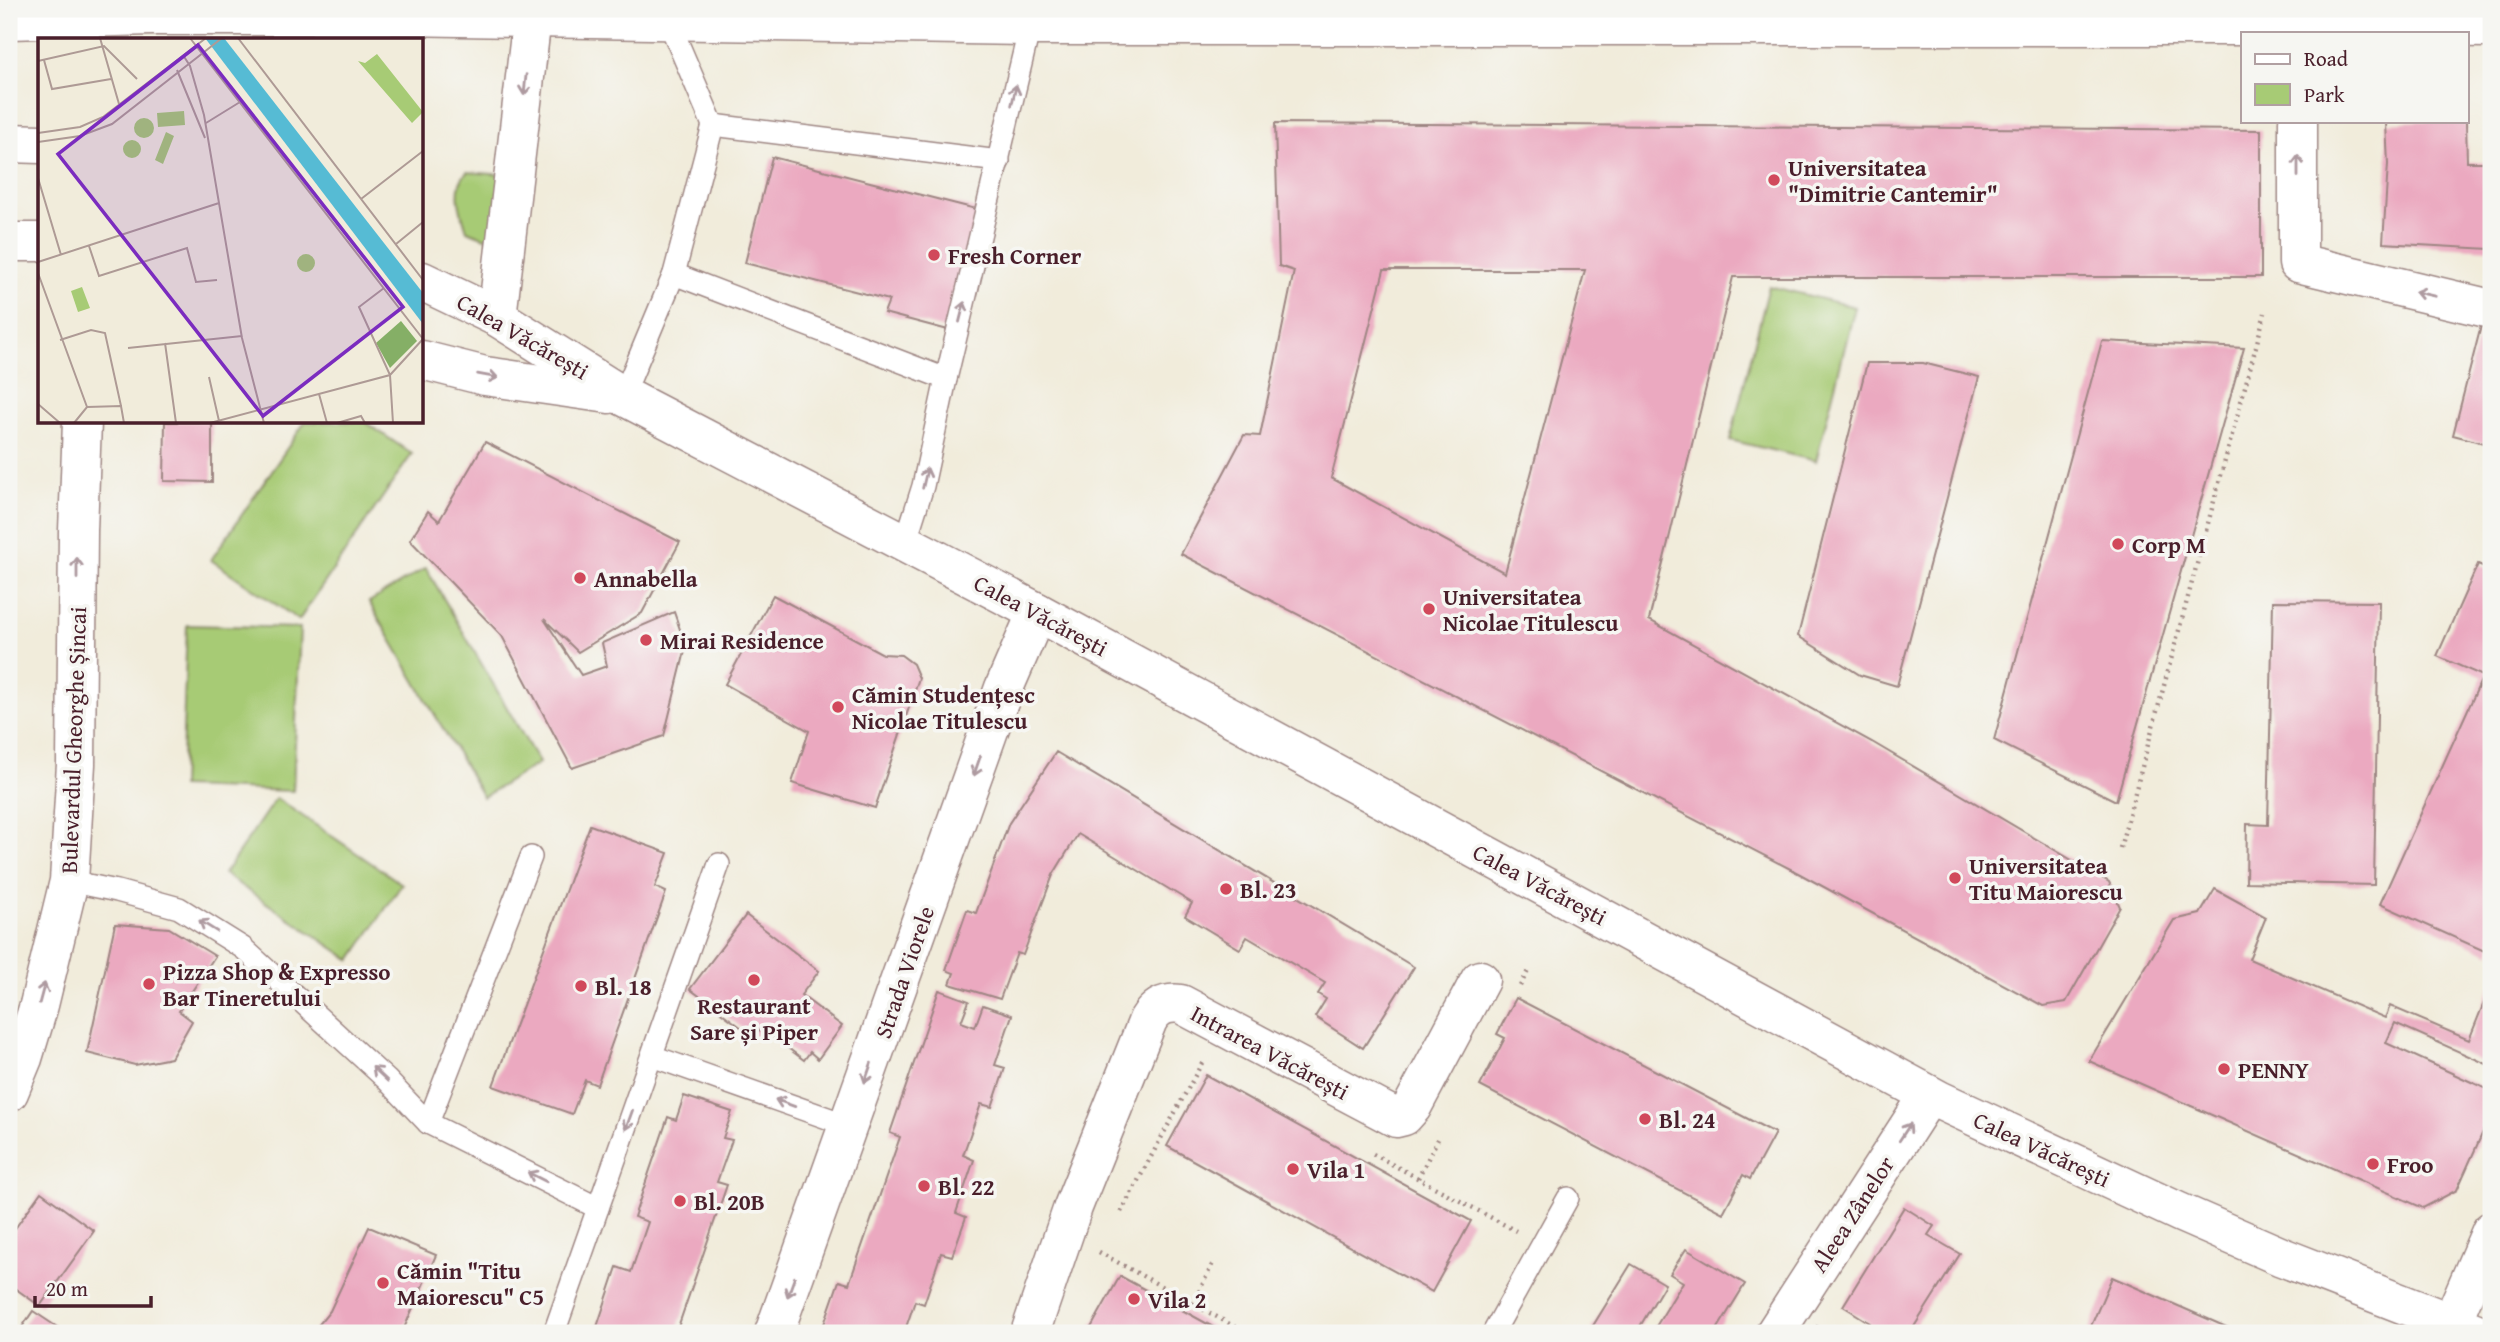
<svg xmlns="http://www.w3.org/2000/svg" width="2500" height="1342" viewBox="0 0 2500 1342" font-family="'Gentium Book Plus',serif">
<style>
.green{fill:#a7cb75;stroke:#787550;stroke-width:2}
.building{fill:#eba9c0;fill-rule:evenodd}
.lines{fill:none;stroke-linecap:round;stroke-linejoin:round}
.service-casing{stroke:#9e8683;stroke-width:24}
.minor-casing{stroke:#9e8683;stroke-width:41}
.secondary-casing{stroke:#9e8683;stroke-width:41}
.path{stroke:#9e8683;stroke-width:4.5;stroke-dasharray:2 5;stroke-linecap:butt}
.service{stroke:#fff;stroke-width:21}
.minor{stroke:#fff;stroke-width:38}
.secondary{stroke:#fff;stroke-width:38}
.oneway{stroke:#ae9aa0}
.poi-dot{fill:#d1495b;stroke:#f6f6f2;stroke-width:2.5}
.labels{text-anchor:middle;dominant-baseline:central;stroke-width:7;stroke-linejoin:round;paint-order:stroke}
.poi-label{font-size:23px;font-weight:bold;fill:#4a1f2b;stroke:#f6f6f2;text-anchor:start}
.street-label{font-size:23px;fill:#4a1f2b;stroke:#f6f6f2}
.inset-road{fill:none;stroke:#ae9a95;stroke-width:2}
.view{fill:#7b2cbf;fill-opacity:0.15;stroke:#7b2cbf;stroke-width:3.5}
.inset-edge{fill:none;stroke:#4a1f2b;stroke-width:3.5}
</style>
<rect width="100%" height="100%" fill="#f6f6f2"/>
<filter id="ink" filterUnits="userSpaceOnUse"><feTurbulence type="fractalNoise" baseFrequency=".0143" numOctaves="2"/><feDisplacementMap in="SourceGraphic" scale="14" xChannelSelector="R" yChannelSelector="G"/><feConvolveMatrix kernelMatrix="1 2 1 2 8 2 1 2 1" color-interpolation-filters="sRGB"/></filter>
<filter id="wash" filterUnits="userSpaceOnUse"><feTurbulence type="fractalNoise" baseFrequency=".00686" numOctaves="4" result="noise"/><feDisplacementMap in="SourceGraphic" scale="28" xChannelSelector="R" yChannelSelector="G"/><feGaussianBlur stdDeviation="1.57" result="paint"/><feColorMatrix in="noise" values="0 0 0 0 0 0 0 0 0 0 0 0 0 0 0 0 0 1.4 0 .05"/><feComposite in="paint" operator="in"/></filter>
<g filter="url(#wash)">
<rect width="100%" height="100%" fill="#f1ecdb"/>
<g class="green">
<path d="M467 172 504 175 493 241 467 231C461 211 451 189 467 172Z"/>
<path d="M1769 286 1855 307 1816 461 1730 440Z"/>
<path d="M305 422H365L412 454 299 620 211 560Z"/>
<path d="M426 568 539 763 483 797 369 602Z"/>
<path d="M187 625 300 628 293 791 181 787Z"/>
<path d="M276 798 402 884 351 960 224 874Z"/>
</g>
<g id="blocks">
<g class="building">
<path d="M2419 121H2466L2467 162H2491L2490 249 2383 243 2388 164 2386 123Z"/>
<path d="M1275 123 2261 130V277H1733L1649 620 1872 742 2109 882 2120 907 2066 1002 2043 1006 1800 874 1181 554 1244 435 1260 436 1294 271 1279 266ZM1384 270H1585L1505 573 1331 478Z"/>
<path d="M772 157 980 210 948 330 884 313 889 300 745 263Z"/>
<path d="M2481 326 2491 329V445L2453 435Z"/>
<path d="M2102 341 2244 348 2116 801 1994 740Z"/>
<path d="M1867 363H1923L1979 377 1897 686 1860 675 1798 636Z"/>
<path d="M165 422H212V482L164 481Z"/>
<path d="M485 442 680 542 642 613 578 652 544 619 581 675 607 666 602 643 674 612 686 647 664 736 572 768 502 636 410 540 428 511 439 521Z"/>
<path d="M2478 564 2491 570V954L2380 904 2483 676 2437 656Z"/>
<path d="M773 595 883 654 901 655 913 664 919 678 875 808 792 783 809 731 725 684Z"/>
<path d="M2273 601 2379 602 2374 885 2246 882 2247 824 2268 825Z"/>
<path d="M1056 752 1414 967 1363 1048 1315 1017 1326 999 1318 994 1325 983 1247 937 1240 949 1185 916 1192 903 1078 834 1053 875 1023 955 1017 953 1000 999 950 984 954 973 946 970 967 910 976 913 1009 823Z"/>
<path d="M590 825 668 853 655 887 666 892 597 1085 585 1080 572 1114 493 1086Z"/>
<path d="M2215 889 2266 917 2249 959 2385 1018 2390 1006 2469 1040 2491 985V1066L2395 1023 2386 1043 2491 1091V1114L2457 1190 2423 1208 2089 1061 2174 920 2200 914Z"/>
<path d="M746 915 819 971 801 995 842 1026 818 1059 810 1052 804 1060 761 1028 754 1037 690 989Z"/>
<path d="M115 924 169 928 215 956 179 1011 192 1021 171 1058 135 1065 87 1053Z"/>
<path d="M939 990 969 1001 961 1022 975 1027 983 1005 1012 1015 995 1065 1005 1068 992 1107 981 1104 963 1155 974 1160 956 1213 966 1217 952 1256 941 1253 924 1304 915 1301 904 1333H821L839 1281 849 1284 900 1137 890 1133Z"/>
<path d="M1516 998 1775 1133 1750 1179 1743 1175 1723 1213 1480 1086 1505 1038 1497 1034Z"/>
<path d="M1206 1075 1471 1221 1432 1292 1167 1146Z"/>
<path d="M684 1096 732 1112 723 1138 732 1140 717 1182 727 1185 676 1333H595L617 1267 631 1272 648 1222 634 1217 668 1117 676 1120Z"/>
<path d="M41 1192 94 1231 40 1306 9 1284V1237Z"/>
<path d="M1904 1207 1934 1226 1928 1235 1960 1254 1910 1333H1872L1866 1330 1870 1323 1843 1306Z"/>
<path d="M369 1227 436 1255 402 1333H312L330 1311Z"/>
<path d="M1686 1249 1745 1284 1715 1333H1665L1655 1328 1683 1282 1670 1274Z"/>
<path d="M1631 1264 1665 1284 1636 1333H1598L1591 1329Z"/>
<path d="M1120 1276 1204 1322 1224 1333H1088Z"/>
<path d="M2112 1277 2240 1333H2088Z"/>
<path d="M33 1311 66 1333H18Z"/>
<path d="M1817 1326 1828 1333H1813Z"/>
</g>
</g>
</g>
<g filter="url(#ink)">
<use href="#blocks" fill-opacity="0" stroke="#9e8683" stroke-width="2"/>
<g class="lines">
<defs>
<g id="service">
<path d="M713 125 999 161"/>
<path d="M674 274 946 379"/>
<path d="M623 396 674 274 713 125 668 20"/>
<path d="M905 543 923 486 946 379 1030 26"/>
<path d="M69 881 117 891 179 908 243 948 387 1080 428 1123 598 1208"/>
<path d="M652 1056 850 1126"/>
<path d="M428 1123 531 857"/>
<path d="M554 1333 719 864"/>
<path d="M1493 1333 1568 1198"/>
</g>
<g id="minor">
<path d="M2298 121V263L2491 309"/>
<path d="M774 1333 1004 688 1037 612"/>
<path d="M1030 1333 1073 1207 1148 1020C1156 1007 1165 1002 1181 1004L1396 1118 1404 1116 1412 1107 1480 980"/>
<path d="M1775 1333 1929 1095"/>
<path d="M2447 1333 2491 1231"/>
</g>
<g id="secondary">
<path d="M9 20 152 16H399L1030 26H2298L2491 28"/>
<path d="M9 143 40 144"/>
<path d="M9 242H40"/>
<path d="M422 281 497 317 623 396 1037 612 1939 1100 2179 1212 2282 1257 2477 1333"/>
<path d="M497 317 532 17"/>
<path d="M422 360 485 376 609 394"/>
<path d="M9 1092 23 1058 39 1005 69 881 76 764 78 531 82 422"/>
</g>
</defs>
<use href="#service" class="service-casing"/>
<use href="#minor" class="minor-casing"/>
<use href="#secondary" class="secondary-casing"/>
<g class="path">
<path d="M2120 848 2265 313"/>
<path d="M1520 986 1529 969"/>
<path d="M1373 1154 1516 1231"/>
<path d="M1418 1178 1438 1139"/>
<path d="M1121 1212 1203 1061 1206 1062"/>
<path d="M1099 1252 1246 1333"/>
<path d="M1193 1304 1213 1263"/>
</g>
<use href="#service" class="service"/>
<use href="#minor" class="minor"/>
<use href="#secondary" class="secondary"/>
</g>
<defs><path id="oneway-shaft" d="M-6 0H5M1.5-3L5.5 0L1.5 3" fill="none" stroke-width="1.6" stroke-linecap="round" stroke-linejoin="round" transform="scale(1.75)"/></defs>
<g class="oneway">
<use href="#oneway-shaft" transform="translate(525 85) rotate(96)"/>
<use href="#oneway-shaft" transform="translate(1014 95) rotate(-77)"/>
<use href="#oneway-shaft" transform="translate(2298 166) rotate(-90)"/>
<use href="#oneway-shaft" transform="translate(2425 294) rotate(-167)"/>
<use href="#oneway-shaft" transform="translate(962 312) rotate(-76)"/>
<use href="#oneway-shaft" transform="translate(488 376) rotate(10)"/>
<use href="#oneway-shaft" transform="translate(925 478) rotate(-77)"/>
<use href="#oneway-shaft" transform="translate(77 568) rotate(-90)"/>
<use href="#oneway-shaft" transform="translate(977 766) rotate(109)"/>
<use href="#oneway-shaft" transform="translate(208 926) rotate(-148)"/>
<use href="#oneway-shaft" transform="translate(42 993) rotate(-75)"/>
<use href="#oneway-shaft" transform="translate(868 1073) rotate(109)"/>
<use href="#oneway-shaft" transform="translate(380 1074) rotate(-137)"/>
<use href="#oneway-shaft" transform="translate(785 1103) rotate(-160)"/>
<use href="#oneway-shaft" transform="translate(629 1120) rotate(110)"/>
<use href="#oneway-shaft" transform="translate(1905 1132) rotate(-57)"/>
<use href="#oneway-shaft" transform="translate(537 1177) rotate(-153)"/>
<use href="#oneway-shaft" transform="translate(791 1287) rotate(110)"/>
</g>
</g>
<g class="poi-dot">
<circle cx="1774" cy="180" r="7"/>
<circle cx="934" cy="255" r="7"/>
<circle cx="2118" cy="544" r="7"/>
<circle cx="580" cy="578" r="7"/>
<circle cx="1429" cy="609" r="7"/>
<circle cx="646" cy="640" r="7"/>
<circle cx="838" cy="707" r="7"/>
<circle cx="1955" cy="878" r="7"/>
<circle cx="1226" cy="889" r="7"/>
<circle cx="754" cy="980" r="7"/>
<circle cx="149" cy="984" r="7"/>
<circle cx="581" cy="986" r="7"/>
<circle cx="2224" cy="1069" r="7"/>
<circle cx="1645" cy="1119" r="7"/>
<circle cx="2373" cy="1164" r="7"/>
<circle cx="1293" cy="1169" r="7"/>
<circle cx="924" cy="1186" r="7"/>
<circle cx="680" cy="1201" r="7"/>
<circle cx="383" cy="1283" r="7"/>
<circle cx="1134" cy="1299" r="7"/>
</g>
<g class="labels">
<g class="poi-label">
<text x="1788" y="167">Universitatea<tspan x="1788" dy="26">"Dimitrie Cantemir"</tspan></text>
<text x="948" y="255">Fresh Corner</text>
<text x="2132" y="544">Corp M</text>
<text x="594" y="578">Annabella</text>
<text x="1443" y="596">Universitatea<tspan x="1443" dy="26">Nicolae Titulescu</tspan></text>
<text x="660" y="640">Mirai Residence</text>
<text x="852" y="694">Cămin Studențesc<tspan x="852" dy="26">Nicolae Titulescu</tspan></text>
<text x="1969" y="865">Universitatea<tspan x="1969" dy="26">Titu Maiorescu</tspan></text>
<text x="1240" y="889">Bl. 23</text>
<text x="163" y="971">Pizza Shop &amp; Expresso<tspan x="163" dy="26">Bar Tineretului</tspan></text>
<text x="595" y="986">Bl. 18</text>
<text x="754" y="1005" text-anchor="middle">Restaurant<tspan x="754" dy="26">Sare și Piper</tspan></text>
<text x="2238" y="1069">PENNY</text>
<text x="1659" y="1119">Bl. 24</text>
<text x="2387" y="1164">Froo</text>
<text x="1307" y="1169">Vila 1</text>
<text x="938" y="1186">Bl. 22</text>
<text x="694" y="1201">Bl. 20B</text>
<text x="397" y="1270">Cămin "Titu<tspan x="397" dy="26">Maiorescu" C5</tspan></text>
<text x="1148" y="1299">Vila 2</text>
</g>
<g class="street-label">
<text transform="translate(523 336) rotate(30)">Calea Văcărești</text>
<text transform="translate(1041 615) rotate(28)">Calea Văcărești</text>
<text transform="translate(73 740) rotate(-88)">Bulevardul Gheorghe Șincai</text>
<text transform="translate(1540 884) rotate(28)">Calea Văcărești</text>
<text transform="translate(904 972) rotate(-71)">Strada Viorele</text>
<text transform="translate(1270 1052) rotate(28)">Intrarea Văcărești</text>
<text transform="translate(2042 1149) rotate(25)">Calea Văcărești</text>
<text transform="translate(1852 1214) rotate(-57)">Aleea Zânelor</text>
</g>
</g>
<g transform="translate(38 38)">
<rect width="385" height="385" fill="#f1ecdb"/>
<path d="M339 16 385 74 374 85 320 23 327 25ZM146 73 147 87 120 89 119 75ZM96 90a10 10 0 1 1 20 0a10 10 0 1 1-20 0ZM128 94 136 98 125 126 117 122ZM85 111a9 9 0 1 1 18 0a9 9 0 1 1-18 0ZM259 225a9 9 0 1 1 18 0a9 9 0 1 1-18 0ZM44 249 52 270 40 274 33 253Z" fill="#a7cb75"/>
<path d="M363 283 379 303 352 330 338 305Z" fill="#85af66"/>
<path d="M167 0H186L385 255V286Z" fill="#56bbd4"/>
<path class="inset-road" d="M62 0 81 66M152 0 385 301M200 0 385 242M145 17 152 28 166 77 204 300 226 385M6 22 14 51 73 41M0 23 66 8 99 41M139 32 167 100M168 85 202 64M0 95 42 89 65 79 168 0M0 104 42 98 74 86 184 0M0 140 23 217M323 161 385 113M358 206 385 184M51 208 61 238 149 210 158 244 179 242M0 224 181 165M0 235 49 369M346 250 321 269 352 337 355 385M22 302 53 292 67 295 83 368M127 305 138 385M90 310 204 298M171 339 181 383M281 356 289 385M0 366 22 385M36 385 49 369 83 368 86 385M172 385 352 337 385 301M299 385 323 378 327 385"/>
<path class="view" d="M160 7 365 269 225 378 20 116Z"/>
<rect width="385" height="385" class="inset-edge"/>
</g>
<rect width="2500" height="1342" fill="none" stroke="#f6f6f2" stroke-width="35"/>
<rect x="2241" y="32" width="228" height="91" fill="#f6f6f2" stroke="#b1a0a2" stroke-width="2"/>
<rect x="2255" y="54" width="35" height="10" fill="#ffffff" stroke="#b1a0a2" stroke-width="2"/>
<text x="2304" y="66" font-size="21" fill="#4a1f2b">Road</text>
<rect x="2255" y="84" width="35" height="21" fill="#a7cb75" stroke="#b1a0a2" stroke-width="2"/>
<text x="2304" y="102" font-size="21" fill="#4a1f2b">Park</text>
<path d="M35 1296v10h116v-10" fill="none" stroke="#4a1f2b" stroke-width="3.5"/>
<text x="46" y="1296" font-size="21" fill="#4a1f2b" stroke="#f6f6f2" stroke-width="5" paint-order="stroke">20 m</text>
</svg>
